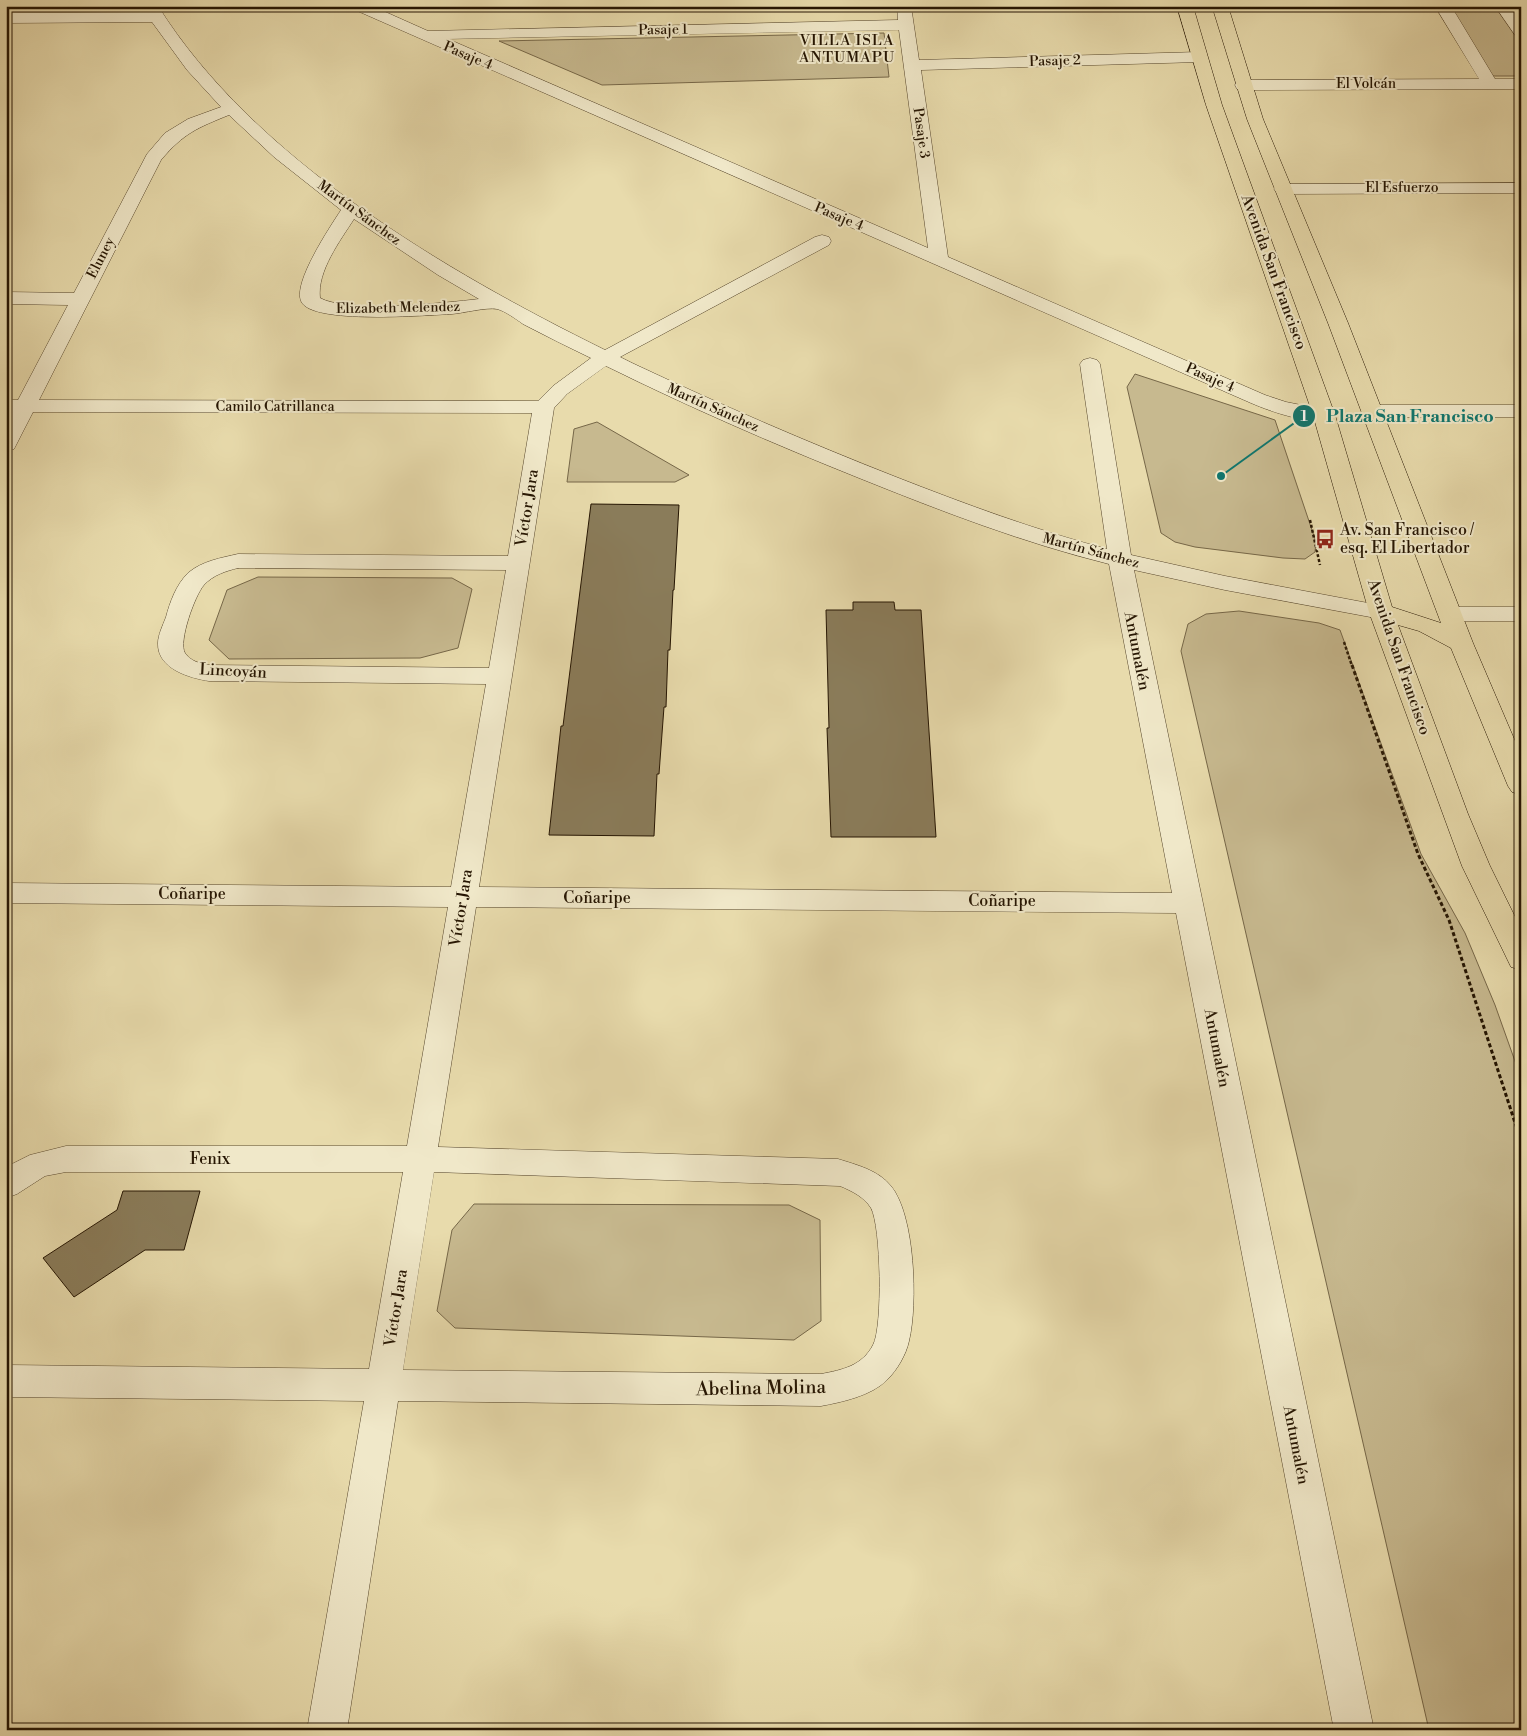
<svg xmlns="http://www.w3.org/2000/svg" width="1527" height="1736" viewBox="0 0 1527 1736" font-family="'Libre Bodoni',serif">
<style>
.green{fill:#c7b98f;stroke:#766748}
.building{fill:#8a7c5a;stroke:#251502}
.lines{fill:none;stroke-linecap:round;stroke-linejoin:round}
.minor-casing{stroke:#56462c;stroke-width:1}
.major-casing{stroke:#251502;stroke-width:1}
.path-far2{stroke:#251502;stroke-width:2.5;stroke-dasharray:3 2;stroke-linecap:butt}
.path-far1{stroke:#251502;stroke-width:3;stroke-dasharray:4 2.5;stroke-linecap:butt}
.path{stroke:#251502;stroke-width:4;stroke-dasharray:5 3;stroke-linecap:butt}
.minor{fill:#f0e8c9;fill-rule:evenodd}
.major{fill:#e8dbac;fill-rule:evenodd}
.labels{text-anchor:middle;dominant-baseline:central;stroke-width:4;stroke-linejoin:round;paint-order:stroke}
.far-street-label{font-size:14px;fill:#251502;stroke:#f0e8c9}
.far-neighbourhood-label{font-size:15px;letter-spacing:1px;fill:#251502;stroke:#f0e8c9}
.street-label{font-size:16px;fill:#251502;stroke:#f0e8c9}
.poi-label{font-size:16px;fill:#251502;stroke:#f0e8c9;text-anchor:start}
.near-street-label{font-size:19px;fill:#251502;stroke:#f0e8c9}
.leader{fill:none;stroke:#0f766e;stroke-width:2}
.callout-dot{fill:#0f766e;stroke:#f0e8c9;stroke-width:2}
.mark-label{font-size:15px;text-anchor:middle;font-weight:bold;fill:#fff}
.callout-label{font-size:18px;text-anchor:middle;font-weight:bold;fill:#0f766e;stroke:#f0e8c9;stroke-width:4;stroke-linejoin:round;paint-order:stroke}
</style>
<rect width="100%" height="100%" fill="#e8dbac"/>
<filter id="stains"><feTurbulence type="fractalNoise" baseFrequency=".004" numOctaves="4"/><feColorMatrix values="0 0 0 0 .2 0 0 0 0 .09 0 0 0 0 .02 0 0 0 .5 -.17"/></filter>
<radialGradient id="worn" r=".72"><stop offset=".6" stop-color="#630" stop-opacity="0"/><stop offset="1" stop-color="#630" stop-opacity=".3"/></radialGradient>
<g class="green">
<path d="M1447 6H1500L1521 37V76H1490Z"/>
<path d="M884 33 889 77 602 85 499 41Z"/>
<path d="M1135 374 1275 420 1316 542 1315 552 1305 559 1283 558 1195 547 1175 542 1161 533 1127 387Z"/>
<path d="M597 422 689 475 675 482H567L574 429Z"/>
<path d="M258 577 452 578 472 589 458 648 420 658 229 659 209 640 227 590Z"/>
<path d="M1239 611 1319 623 1340 630 1421 854 1465 933 1495 1005 1521 1078V1730H1429L1181 651 1188 624 1206 614Z"/>
<path d="M474 1204 789 1205 820 1220 821 1321 794 1340 455 1328 437 1311 452 1230Z"/>
</g>
<g class="building">
<path d="M591 504 679 505 674 590H673L670 650H668L666 707H664L659 774H657L654 836 549 835 561 726H563Z"/>
<path d="M853 602H894L895 610H921L936 837H831L827 728H829L826 610H853Z"/>
<path d="M123 1191H200L184 1250H145L74 1297 43 1258 117 1210Z"/>
</g>
<g class="lines">
<defs>
<g id="minor">
<path d="M142 6H158C254 159 445 271 605 350L815 237 822 235 829 237 831 241 829 245 620 357 632 363C719 404 807 442 896 477 965 504 1035 530 1107 549L1080 364 1083 360 1090 358 1097 360 1100 364 1131 555 1225 576 1389 607 1393 612 1389 617 1381 619 1225 590 1134 570 1374 1730H1334L1176 913 476 907 438 1147 838 1159C857 1165 878 1170 891 1186 915 1215 918 1304 909 1341 906 1355 897 1370 887 1380 871 1396 842 1402 821 1406L398 1401 347 1730H307L364 1401 6 1397V1365L369 1369 403 1172H66L45 1176 17 1194 6 1198V1167L30 1155 66 1146H407L448 907 6 903V883L451 887 486 684 209 681C190 678 157 669 158 643 158 635 163 625 166 617 170 602 176 585 188 573 202 561 221 558 238 554L508 556 532 413 33 412 14 449 6 450V423L12 412H6V400H18L68 305 6 304V292L74 293 147 154 165 133 188 119 221 107 187 70 152 22 6 23V13L146 12ZM229 115 274 157 341 210C330 227 293 282 301 301 310 325 428 315 452 314 464 313 486 307 497 309 505 311 516 319 523 324 546 336 568 347 591 358L553 386 538 401 39 400 161 160C184 133 197 128 229 115ZM354 219 438 275 479 299C446 303 346 313 320 298 317 271 340 241 354 219ZM606 366C689 407 774 444 859 478 941 511 1024 543 1109 564L1172 893 479 887 554 408 567 394ZM238 568 506 570 489 668 209 665C201 664 190 661 185 653 178 642 195 595 204 585 213 575 226 571 238 568ZM434 1172 840 1186C852 1191 864 1197 871 1208 881 1226 883 1327 873 1345 862 1366 842 1370 821 1374L403 1370Z"/>
<path d="M350 6H372L428 31 898 20 897 6H911L919 60 1199 52 1205 54 1207 57 1205 60 1199 62 921 70 948 257 1265 395 1286 402 1331 411 1335 415 1331 419C1309 425 1272 412 1251 403L353 9ZM899 30 928 248 448 39Z"/>
<path d="M1435 6H1451L1495 79H1521V89L1243 90 1237 89 1235 85 1237 81 1243 80 1479 79Z"/>
<path d="M1495 6H1511L1521 20V37L1515 35Z"/>
<path d="M1521 183V193L1283 194 1277 193 1274 189 1277 185 1283 184Z"/>
<path d="M1372 405H1521V417H1372L1365 415 1361 411 1365 407Z"/>
<path d="M1451 607H1521V621H1451L1443 619 1439 614 1443 609Z"/>
</g>
<path id="major" d="M1177 6H1193L1222 105 1335 415 1392 607 1441 623 1328 323 1247 119 1212 6H1228L1263 119 1348 323 1473 643 1521 755V795L1512 792 1508 786 1451 648 1419 631 1398 625 1468 814 1490 866 1521 929V970L1511 967 1462 866 1369 612 1313 415 1206 105Z"/>
</defs>
<use href="#minor" class="minor-casing"/>
<use href="#major" class="major-casing"/>
<g class="path-far2">
<path d="M1310 520 1320 565"/>
<path d="M1344 642 1352 666"/>
</g>
<path class="path-far1" d="M1352 665 1418 854 1449 920 1520 1138"/>
<path class="path" d="M1520 1137 1521 1141"/>
<use href="#minor" class="minor"/>
<use href="#major" class="major"/>
</g>
<defs>
<symbol id="bus-bare" viewBox="-9 -9 18 18"><path d="M-5-6H5V4H4V6H2V4H-2V6H-4V4H-5ZM-3.5-4V0h7V-4ZM-3.5 1.2v1.5H-2V1.2ZM2 1.2v1.5H3.5V1.2Z" fill="#8f2418" stroke="#f0e8c9" stroke-width="2.5" paint-order="stroke"/></symbol>
</defs>
<g fill-rule="evenodd">
<use href="#bus-bare" x="1311" y="525" width="28" height="28"/>
</g>
<g class="labels">
<g class="far-street-label">
<text transform="translate(663 30) rotate(-1)">Pasaje 1</text>
<text transform="translate(468 56) rotate(23)">Pasaje 4</text>
<text transform="translate(1055 61) rotate(-2)">Pasaje 2</text>
<text x="1366" y="84">El Volcán</text>
<text transform="translate(921 133) rotate(82)">Pasaje 3</text>
<text x="1402" y="188">El Esfuerzo</text>
<text transform="translate(359 213) rotate(36)">Martín Sánchez</text>
<text transform="translate(839 217) rotate(23)">Pasaje 4</text>
<text transform="translate(101 258) rotate(-63)">Eluney</text>
<text transform="translate(398 308) rotate(-1)">Elizabeth Melendez</text>
<text transform="translate(1210 378) rotate(24)">Pasaje 4</text>
<text x="275" y="407">Camilo Catrillanca</text>
<text transform="translate(713 408) rotate(24)">Martín Sánchez</text>
<text transform="translate(1091 551) rotate(15)">Martín Sánchez</text>
</g>
<g class="far-neighbourhood-label">
<text x="847" y="40">VILLA ISLA<tspan x="847" dy="17">ANTUMAPU</tspan></text>
</g>
<g class="street-label">
<text transform="translate(1274 272) rotate(70)">Avenida San Francisco</text>
<text transform="translate(527 508) rotate(-81)">Víctor Jara</text>
<text transform="translate(1137 651) rotate(79)">Antumalén</text>
<text transform="translate(1399 657) rotate(71)">Avenida San Francisco</text>
<text transform="translate(233 671) rotate(3)">Lincoyán</text>
<text x="192" y="894">Coñaripe</text>
<text x="597" y="898">Coñaripe</text>
<text x="1002" y="901">Coñaripe</text>
<text transform="translate(461 908) rotate(-81)">Víctor Jara</text>
<text transform="translate(1217 1048) rotate(79)">Antumalén</text>
<text x="210" y="1159">Fenix</text>
<text transform="translate(396 1308) rotate(-81)">Víctor Jara</text>
<text transform="translate(1296 1445) rotate(79)">Antumalén</text>
</g>
<g class="poi-label">
<text x="1340" y="530">Av. San Francisco /<tspan x="1340" dy="18">esq. El Libertador</tspan></text>
</g>
<g class="near-street-label">
<text transform="translate(761 1388) rotate(-1)">Abelina Molina</text>
</g>
</g>
<path class="leader" d="M1221 476L1304 416"/>
<g class="callout-dot">
<circle cx="1221" cy="476" r="5"/>
<circle cx="1304" cy="416" r="12"/>
</g>
<g class="mark-label">
<text x="1304" y="421">1</text>
</g>
<g class="callout-label">
<text x="1410" y="422">Plaza San Francisco</text>
</g>
<rect width="1527" height="1736" fill="none" stroke="#e8dbac" stroke-width="25"/>
<rect x="8" y="8" width="1512" height="1721" fill="none" stroke="#251502" stroke-width="2.5"/>
<rect x="12" y="12" width="1502" height="1711" fill="none" stroke="#251502"/>
<rect width="100%" height="100%" filter="url(#stains)"/>
<rect width="100%" height="100%" fill="url(#worn)"/>
</svg>
